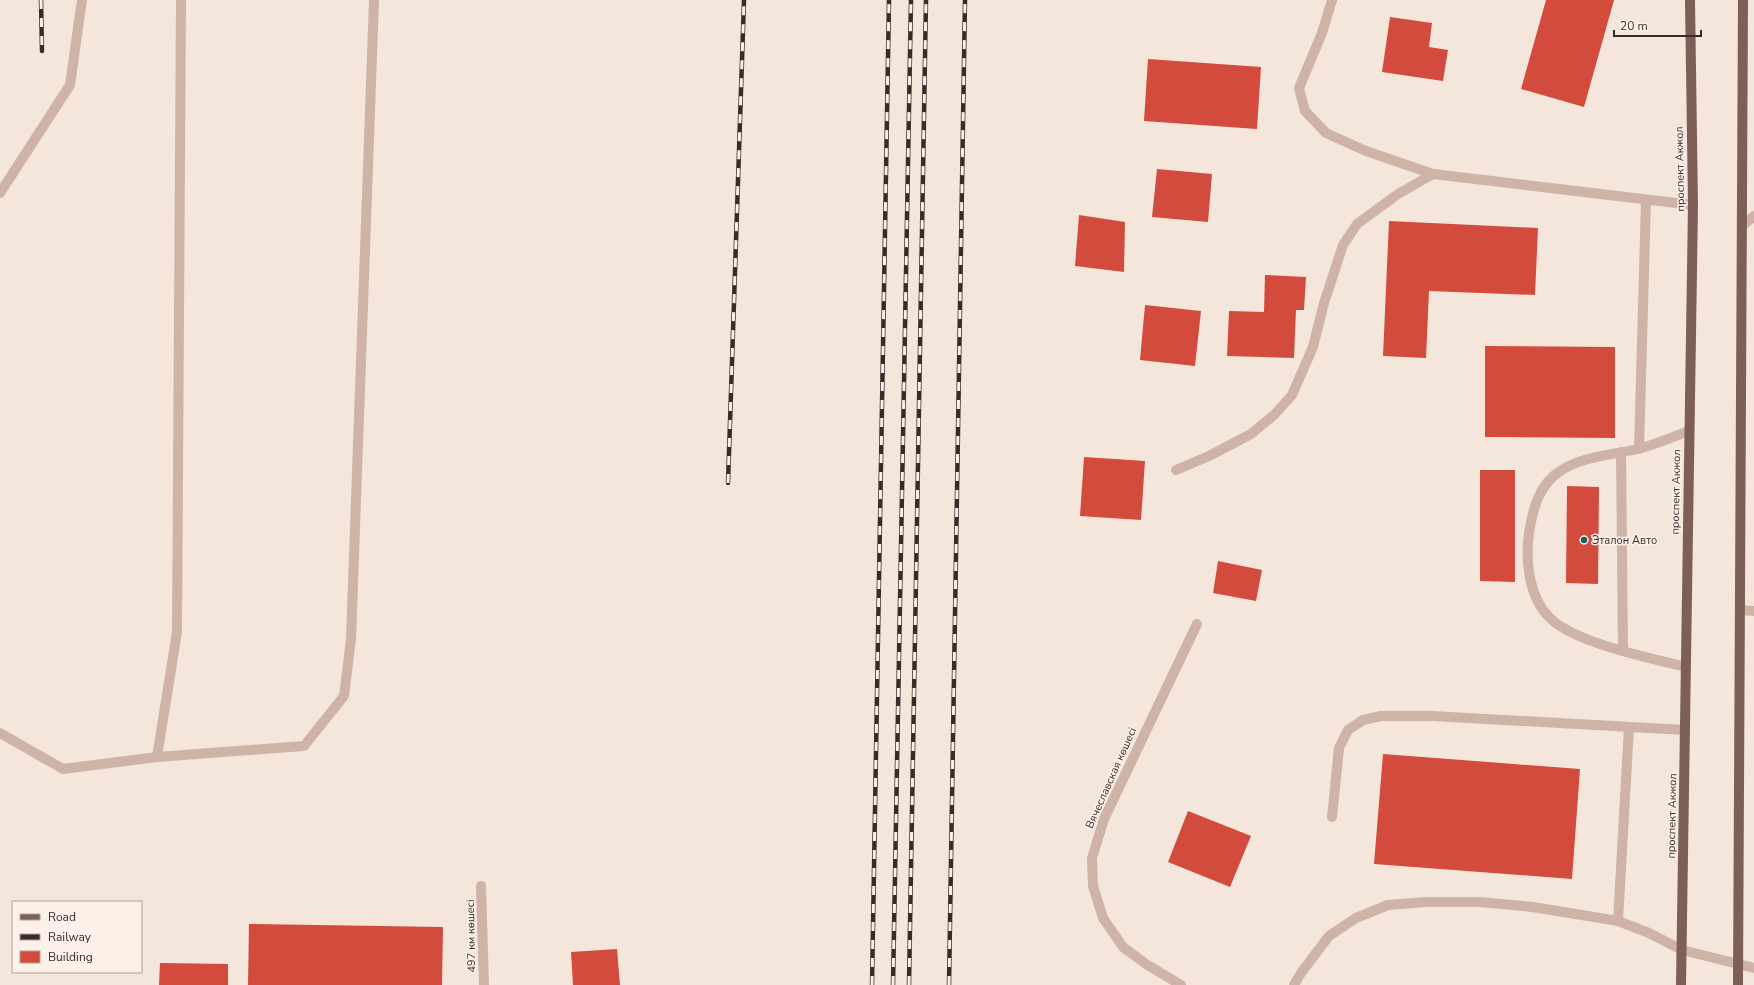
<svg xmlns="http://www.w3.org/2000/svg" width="1754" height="985" viewBox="0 0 1754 985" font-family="'Nunito Sans',sans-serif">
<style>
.building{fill:#d34b3c}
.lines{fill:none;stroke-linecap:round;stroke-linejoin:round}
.minor{stroke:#cfb3a6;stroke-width:10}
.major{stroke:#7e5f57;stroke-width:10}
.rail-casing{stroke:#3a2b28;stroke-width:4.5}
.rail{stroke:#fcf1e9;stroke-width:3;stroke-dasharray:9;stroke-linecap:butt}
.poi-dot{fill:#18605b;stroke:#fcf1e9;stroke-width:1.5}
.labels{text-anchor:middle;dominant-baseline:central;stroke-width:3;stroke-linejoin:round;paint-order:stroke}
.street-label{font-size:11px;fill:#3a2b28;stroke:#fcf1e9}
.poi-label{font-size:11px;fill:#3a2b28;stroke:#fcf1e9;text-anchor:start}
</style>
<rect width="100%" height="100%" fill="#f5e6dc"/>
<g class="building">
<path d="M1546 0H1614L1584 107 1521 89Z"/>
<path d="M1390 17 1432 23 1429 47 1448 50 1443 81 1382 72Z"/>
<path d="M1148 59 1261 67 1257 129 1144 121Z"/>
<path d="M1157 169 1212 174 1208 222 1152 217Z"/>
<path d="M1079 215 1125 222 1124 272 1075 266Z"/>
<path d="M1389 221 1538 228 1535 295 1429 291 1426 358 1383 356Z"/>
<path d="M1265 275 1306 277 1304 310H1296L1294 358 1227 356 1229 311 1264 312Z"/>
<path d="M1145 305 1201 311 1195 366 1140 360Z"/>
<path d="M1485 346 1615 347V438L1485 437Z"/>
<path d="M1084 457 1145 461 1141 520 1080 516Z"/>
<path d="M1480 470H1515V582L1480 581Z"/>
<path d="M1567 486 1599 487 1598 584 1566 583Z"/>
<path d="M1218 561 1262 570 1256 601 1213 593Z"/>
<path d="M1383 754 1580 769 1572 879 1374 864Z"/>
<path d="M1188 811 1251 836 1230 887 1168 862Z"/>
<path d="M249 924 443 927 442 985H248Z"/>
<path d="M617 949 620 985H573L571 952Z"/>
<path d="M160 963 228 964V985H159Z"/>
</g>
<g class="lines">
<g class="minor">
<path d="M1332 0 1322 33 1299 88 1305 111 1326 133 1366 151 1433 174 1693 205"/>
<path d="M0 193 70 85 82 0"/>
<path d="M1742 226 1754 216"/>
<path d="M1639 449 1646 200"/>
<path d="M1621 452 1623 651"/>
<path d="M1176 470 1209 456 1251 434 1275 414 1292 395 1313 347 1324 303 1343 245 1357 224 1398 194 1433 174"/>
<path d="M1740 610 1754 611"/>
<path d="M1686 667C1650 658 1575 643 1550 618 1529 598 1525 561 1529 533 1533 509 1538 486 1560 471 1583 456 1612 455 1638 449 1655 445 1672 437 1689 431"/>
<path d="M0 733 63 769 157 757 177 632 181 0"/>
<path d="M157 757 304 746 344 696 351 639 374 0"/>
<path d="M1332 817 1339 748 1348 730 1363 720 1381 716H1432L1685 730"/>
<path d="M481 886 484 985"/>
<path d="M1618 921 1629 727"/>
<path d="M1181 985 1146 964 1123 947 1103 918 1093 886 1092 858 1104 819 1197 624"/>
<path d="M1294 985 1301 973 1329 936 1356 918 1388 905 1426 902H1479L1533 907 1618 921 1649 933 1682 950 1754 968"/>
</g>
<g class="major">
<path d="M1681 985 1693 205 1690 0"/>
<path d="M1738 985 1743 0"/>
</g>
<defs>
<g id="rail">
<path d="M41 0 42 51"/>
<path d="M728 483 744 0"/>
<path d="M872 985 889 0"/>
<path d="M893 985 911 0"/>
<path d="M909 985 926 0"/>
<path d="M949 985 965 0"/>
</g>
</defs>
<use href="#rail" class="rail-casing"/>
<use href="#rail" class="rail"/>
</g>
<circle class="poi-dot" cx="1584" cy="540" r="4"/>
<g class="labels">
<g class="street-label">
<text transform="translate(1680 169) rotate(-91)">проспект Акжол</text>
<text transform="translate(1676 492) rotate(-89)">проспект Акжол</text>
<text transform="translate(1111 778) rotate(-66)">Вячеславская көшесі</text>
<text transform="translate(1672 816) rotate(-89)">проспект Акжол</text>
<text transform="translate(471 936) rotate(-91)">497 км көшесі</text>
</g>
<g class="poi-label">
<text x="1592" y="540">Эталон Авто</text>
</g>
</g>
<rect x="12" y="901" width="130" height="72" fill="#fcf1e9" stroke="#aea29c"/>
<rect x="20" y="914" width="20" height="6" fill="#7e5f57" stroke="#aea29c"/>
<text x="48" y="921" font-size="12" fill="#3a2b28">Road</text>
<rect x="20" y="934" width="20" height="6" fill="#3a2b28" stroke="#aea29c"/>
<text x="48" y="941" font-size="12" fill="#3a2b28">Railway</text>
<rect x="20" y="951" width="20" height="12" fill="#d34b3c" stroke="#aea29c"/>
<text x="48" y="961" font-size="12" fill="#3a2b28">Building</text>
<path d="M1614 30v6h87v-6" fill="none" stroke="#3a2b28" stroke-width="2"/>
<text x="1620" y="30" font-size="12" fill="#3a2b28" stroke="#fcf1e9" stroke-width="3" paint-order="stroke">20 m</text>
</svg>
